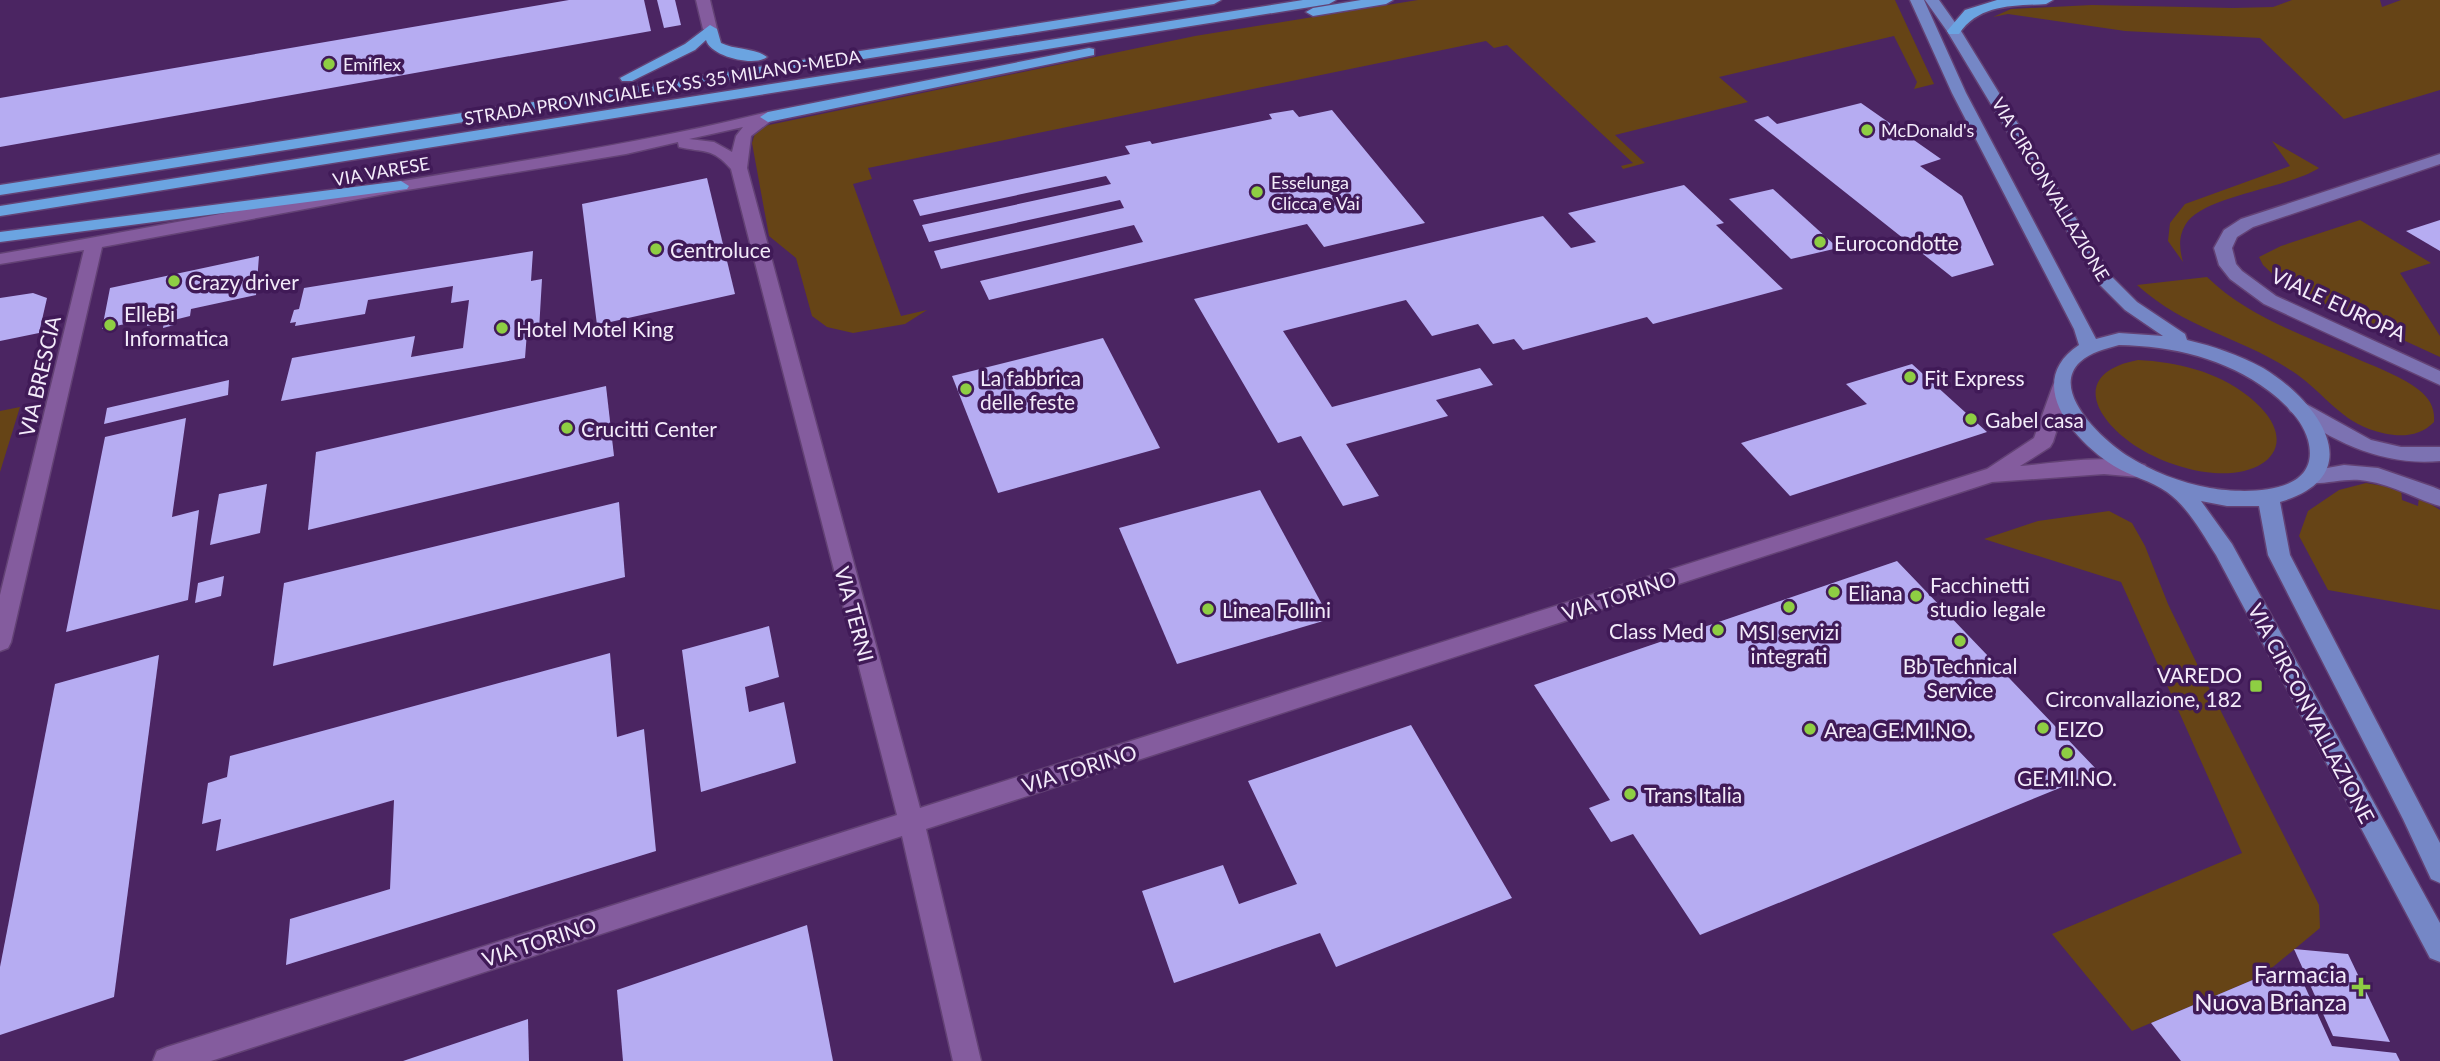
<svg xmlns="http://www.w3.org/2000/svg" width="2440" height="1061" viewBox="0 0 2440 1061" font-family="Lato,sans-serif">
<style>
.green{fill:#664416}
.building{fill:#b6acf2}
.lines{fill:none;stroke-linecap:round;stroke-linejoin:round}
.street-casing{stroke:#634275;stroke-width:3}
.secondary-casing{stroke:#634275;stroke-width:3}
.primary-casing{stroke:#634275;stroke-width:3}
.highway-casing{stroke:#634275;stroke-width:3}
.street{fill:#845c9e;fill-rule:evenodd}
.secondary{fill:#7c72b2;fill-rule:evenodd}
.primary{fill:#7587c6;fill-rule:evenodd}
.highway{fill:#6ba4e1;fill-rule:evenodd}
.poi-dot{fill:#8ece43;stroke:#401a57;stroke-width:2.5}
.labels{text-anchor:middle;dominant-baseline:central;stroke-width:7;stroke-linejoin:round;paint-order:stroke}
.far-poi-label{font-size:18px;fill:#f3ebfa;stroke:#401a57;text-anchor:start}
.far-street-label{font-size:18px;fill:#f3ebfa;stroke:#401a57}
.poi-label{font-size:21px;fill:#f3ebfa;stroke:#401a57;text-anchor:start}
.street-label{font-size:21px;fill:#f3ebfa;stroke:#401a57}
.near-poi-label{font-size:24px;fill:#f3ebfa;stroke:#401a57;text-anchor:end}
</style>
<rect width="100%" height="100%" fill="#4b2562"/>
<g class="green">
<path d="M1418 0H1895L1934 84 1914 89 1917 82 1894 36 1719 77 1748 102 1615 135 1645 163 1623 169 1621 166 1633 163 1507 45 1494 48 1486 41 868 168 872 179 853 184 901 316 927 310 905 324 853 333 827 327 812 316 796 258 769 236 752 143 755 133 764 126 1195 36Z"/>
<path d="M2292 0H2380L2382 7 2401 0H2440V90L2344 119 2260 38 2125 31 2008 14 1993 17 2011 9 2092 5 2233 8 2273 7Z"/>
<path d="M2272 141 2319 168C2288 188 2209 195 2188 221 2178 234 2179 248 2183 262L2168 241 2170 223 2185 204 2290 166Z"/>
<path d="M2360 220 2431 263 2400 273 2440 336V357L2284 285 2263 265 2259 257 2281 246Z"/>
<path d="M2207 277C2249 318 2309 337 2362 361 2381 369 2402 377 2419 390 2430 399 2435 408 2434 422 2417 440 2391 437 2369 429 2337 417 2320 389 2292 371 2239 336 2187 330 2137 285Z"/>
<path d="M2138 360C2177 362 2216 371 2248 396 2307 443 2266 481 2205 472 2178 468 2147 456 2126 439 2087 408 2080 371 2138 360Z"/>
<path d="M20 407 0 472V411Z"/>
<path d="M2366 483 2401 489 2402 500 2418 506 2419 497 2440 510V610L2328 590 2299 536 2308 511 2339 490Z"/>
<path d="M2109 511 2132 523 2145 546 2168 604 2198 666 2319 905 2320 928 2262 976 2132 1031 2052 934 2242 853 2121 582 1984 539 2038 521Z"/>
</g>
<g class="building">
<path d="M569 0H644L651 31 0 147V98Z"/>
<path d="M657 0H675L681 25 664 28Z"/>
<path d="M1861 103 1941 159 1920 166 1962 196 1994 265 1952 277 1754 120 1768 116 1777 124Z"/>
<path d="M1293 110 1299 117 1332 110 1425 223 1324 247 1307 224 989 300 980 281 1143 242 1134 225 941 269 934 251 1124 208 1120 200 929 242 922 225 1111 184 1106 176 920 216 913 200 1130 154 1125 146 1150 141 1152 144 1272 119 1269 114Z"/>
<path d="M707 178 735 294 597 325 582 204Z"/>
<path d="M1684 185 1724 223 1716 225 1783 289 1653 324 1647 317 1523 350 1514 339 1493 344 1478 324 1432 336 1406 300 1283 331 1332 407 1480 368 1493 385 1436 400 1448 416 1346 444 1379 496 1343 506 1301 436 1278 443 1194 299 1543 216 1571 248 1596 242 1568 213Z"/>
<path d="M1773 189 1838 248 1791 259 1729 199Z"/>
<path d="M2440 220V251L2406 231Z"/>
<path d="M533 251 531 281 542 279 539 330 527 332 525 358 281 401 292 358 415 336 411 357 463 348 469 300 451 303 453 286 368 300 365 314 295 326 296 322 290 323 294 310 299 309 304 288Z"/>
<path d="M259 256 256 295 191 309 190 316 174 320V325L163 328 164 322 147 326 148 319 102 329 110 288Z"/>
<path d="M33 293 47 298 39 333 0 341V298Z"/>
<path d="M1103 338 1160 448 998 493 952 376Z"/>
<path d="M1912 364 1987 432 1790 496 1741 443 1867 404 1846 384Z"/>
<path d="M229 380 228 395 104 424 107 408Z"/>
<path d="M606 386 614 456 308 530 316 452Z"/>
<path d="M186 418 172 517 199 510 188 600 66 632 105 437Z"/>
<path d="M267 484 260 533 210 545 219 494Z"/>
<path d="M1260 490 1330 619 1177 664 1119 528Z"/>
<path d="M619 502 625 577 273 666 284 583Z"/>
<path d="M1897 561 2099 772 1700 935 1633 834 1611 842 1589 808 1610 800 1534 685Z"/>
<path d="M224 576 221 596 195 603 198 583Z"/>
<path d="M769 626 779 677 745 687 749 712 784 702 796 763 701 792 682 650Z"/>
<path d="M610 653 617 737 644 729 656 851 286 965 290 919 390 889 394 800 216 851 221 819 202 824 208 783 227 777 230 756Z"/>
<path d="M159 655 114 997 0 1035V967L55 684Z"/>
<path d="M1411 725 1512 898 1336 967 1320 933 1174 983 1142 891 1223 865 1239 904 1297 884 1248 781Z"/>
<path d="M807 925 833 1061H623L617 990Z"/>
<path d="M2294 949 2348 954 2390 1042 2333 1036Z"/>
<path d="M2262 976 2302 980 2332 1046 2396 1053 2400 1061H2181L2151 1023Z"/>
<path d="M528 1019 529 1061H403Z"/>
</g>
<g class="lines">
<defs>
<g id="street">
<path d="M696 0H710L717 29 715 32 710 33 703 29Z"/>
<path d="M768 112 776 117 751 136 747 168 920 808 1987 469 2034 438 2052 388 2054 383H2068L2070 388 2053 442 2050 447 2020 466C2060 463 2106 453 2145 465L2148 470 2145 475 2138 477 2104 474 1992 482 926 829 981 1061H953L902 836 211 1061H153L157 1051 167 1047 897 815 731 169C712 147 704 153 679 147L678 142 626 154 401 191 102 247 11 642 8 648 0 651V595L84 250 0 264V254C135 231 268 204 403 181 525 160 648 142 768 112ZM743 127 736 136 732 152 714 142 689 139Z"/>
</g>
<g id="secondary">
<path d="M2440 154V164L2253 227 2237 237 2232 248 2236 264 2242 271 2276 296 2440 371V385L2264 304 2230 279 2219 265 2214 248 2224 230 2241 219Z"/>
<path d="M2297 399 2371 440 2401 447H2440V461C2383 466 2336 443 2290 411L2287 406 2290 401Z"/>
<path d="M2344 465 2378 468 2433 487 2440 490V506C2413 498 2390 483 2360 480 2343 478 2319 486 2305 482L2302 477 2305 472Z"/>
</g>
<path id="primary" d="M1910 0H1924L1966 93 2096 339 2119 333 2163 336 2125 310 2099 284 1947 31 1925 0H1939L1961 31 2112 277 2137 302 2185 334 2187 340C2213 346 2239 355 2263 368 2318 401 2372 475 2280 502L2290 555 2440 843V883L2431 879 2403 819 2268 555 2259 506H2227L2201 501 2232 544 2440 923V962L2430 958 2216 555C2202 533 2188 507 2167 492 2152 481 2130 476 2114 466 2073 440 2023 382 2079 345L2074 329 1952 93ZM2119 345C2173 346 2225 358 2269 391 2285 403 2303 421 2308 440 2323 496 2245 494 2210 488 2181 483 2151 471 2126 455 2103 440 2049 391 2080 362 2091 352 2105 349 2119 345Z"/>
<g id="highway">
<path d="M1188 0H1221L1214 4 0 195V185Z"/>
<path d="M1303 0H1336L1329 4 0 216V206Z"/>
<path d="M1361 0H1393L1386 4 1313 16 1306 12 1313 8Z"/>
<path d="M1997 0H2053L2046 4C2013 6 1979 4 1959 34H1949L1947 31 1965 10Z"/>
<path d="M710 25 717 29 721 43C735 50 756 48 767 57 755 67 711 57 706 40L695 50 632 81H622L620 78 685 44Z"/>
<path d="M1089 48 1094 49V55L768 122 760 117 768 112Z"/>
<path d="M401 181 409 186 407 189 0 242V232Z"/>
</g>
</defs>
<use href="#street" class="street-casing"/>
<use href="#secondary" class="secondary-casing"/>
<use href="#primary" class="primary-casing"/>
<use href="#highway" class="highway-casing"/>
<use href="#street" class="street"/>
<use href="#secondary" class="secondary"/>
<use href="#primary" class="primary"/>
<use href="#highway" class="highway"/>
</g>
<g class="poi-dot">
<circle cx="329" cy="64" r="7"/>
<circle cx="1867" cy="130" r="7"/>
<circle cx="1257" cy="192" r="7"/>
<circle cx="1820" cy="242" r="7"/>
<circle cx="656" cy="249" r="7"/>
<circle cx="174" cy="281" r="7"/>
<circle cx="110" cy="325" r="7"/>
<circle cx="502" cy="328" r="7"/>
<circle cx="1910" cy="377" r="7"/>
<circle cx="966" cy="389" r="7"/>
<circle cx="1971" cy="419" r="7"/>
<circle cx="567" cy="428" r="7"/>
<circle cx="1834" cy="592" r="7"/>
<circle cx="1916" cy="596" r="7"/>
<circle cx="1789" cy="607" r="7"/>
<circle cx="1208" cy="609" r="7"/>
<circle cx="1718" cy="630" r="7"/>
<circle cx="1960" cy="641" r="7"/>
<rect x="2249" y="679" width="14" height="14" rx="3.5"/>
<circle cx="2043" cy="728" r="7"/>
<circle cx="1810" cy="729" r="7"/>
<circle cx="2067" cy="753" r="7"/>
<circle cx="1630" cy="794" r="7"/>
<path d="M2357.5 976.5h7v7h7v7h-7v7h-7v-7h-7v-7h7z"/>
</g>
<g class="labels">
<g class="far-poi-label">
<text x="343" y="64">Emiflex</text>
<text x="1881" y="130">McDonald's</text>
<text x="1271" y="182">Esselunga<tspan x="1271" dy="21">Clicca e Vai</tspan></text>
</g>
<g class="far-street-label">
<text transform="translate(662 87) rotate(-9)">STRADA PROVINCIALE EX SS 35 MILANO-MEDA</text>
<text transform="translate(381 171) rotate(-10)">VIA VARESE</text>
<text transform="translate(2051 189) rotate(59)">VIA CIRCONVALLAZIONE</text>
</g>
<g class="poi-label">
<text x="1834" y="242">Eurocondotte</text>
<text x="670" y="249">Centroluce</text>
<text x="188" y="281">Crazy driver</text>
<text x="124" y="313">ElleBi<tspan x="124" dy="24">Informatica</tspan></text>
<text x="516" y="328">Hotel Motel King</text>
<text x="980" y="377">La fabbrica<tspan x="980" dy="24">delle feste</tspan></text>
<text x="1924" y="377">Fit Express</text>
<text x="1985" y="419">Gabel casa</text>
<text x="581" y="428">Crucitti Center</text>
<text x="1930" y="584">Facchinetti<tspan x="1930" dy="24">studio legale</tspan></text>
<text x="1848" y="592">Eliana</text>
<text x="1222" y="609">Linea Follini</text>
<text x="1704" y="630" text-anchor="end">Class Med</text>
<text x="1789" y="631" text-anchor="middle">MSI servizi<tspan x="1789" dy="24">integrati</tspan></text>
<text x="1960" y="665" text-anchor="middle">Bb Technical<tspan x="1960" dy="24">Service</tspan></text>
<text x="2242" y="674" text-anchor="end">VAREDO<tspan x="2242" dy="24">Circonvallazione, 182</tspan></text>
<text x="2057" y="728">EIZO</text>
<text x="1824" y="729">Area GE.MI.NO.</text>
<text x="2067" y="777" text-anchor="middle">GE.MI.NO.</text>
<text x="1644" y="794">Trans Italia</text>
</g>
<g class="street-label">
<text transform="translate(2339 304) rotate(25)">VIALE EUROPA</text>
<text transform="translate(39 376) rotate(-77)">VIA BRESCIA</text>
<text transform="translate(1619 595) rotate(-18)">VIA TORINO</text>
<text transform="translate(855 614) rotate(75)">VIA TERNI</text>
<text transform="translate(2312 713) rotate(62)">VIA CIRCONVALLAZIONE</text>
<text transform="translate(1079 768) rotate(-17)">VIA TORINO</text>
<text transform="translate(539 941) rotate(-18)">VIA TORINO</text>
</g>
<g class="near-poi-label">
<text x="2347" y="973">Farmacia<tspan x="2347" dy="28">Nuova Brianza</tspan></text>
</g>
</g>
</svg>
